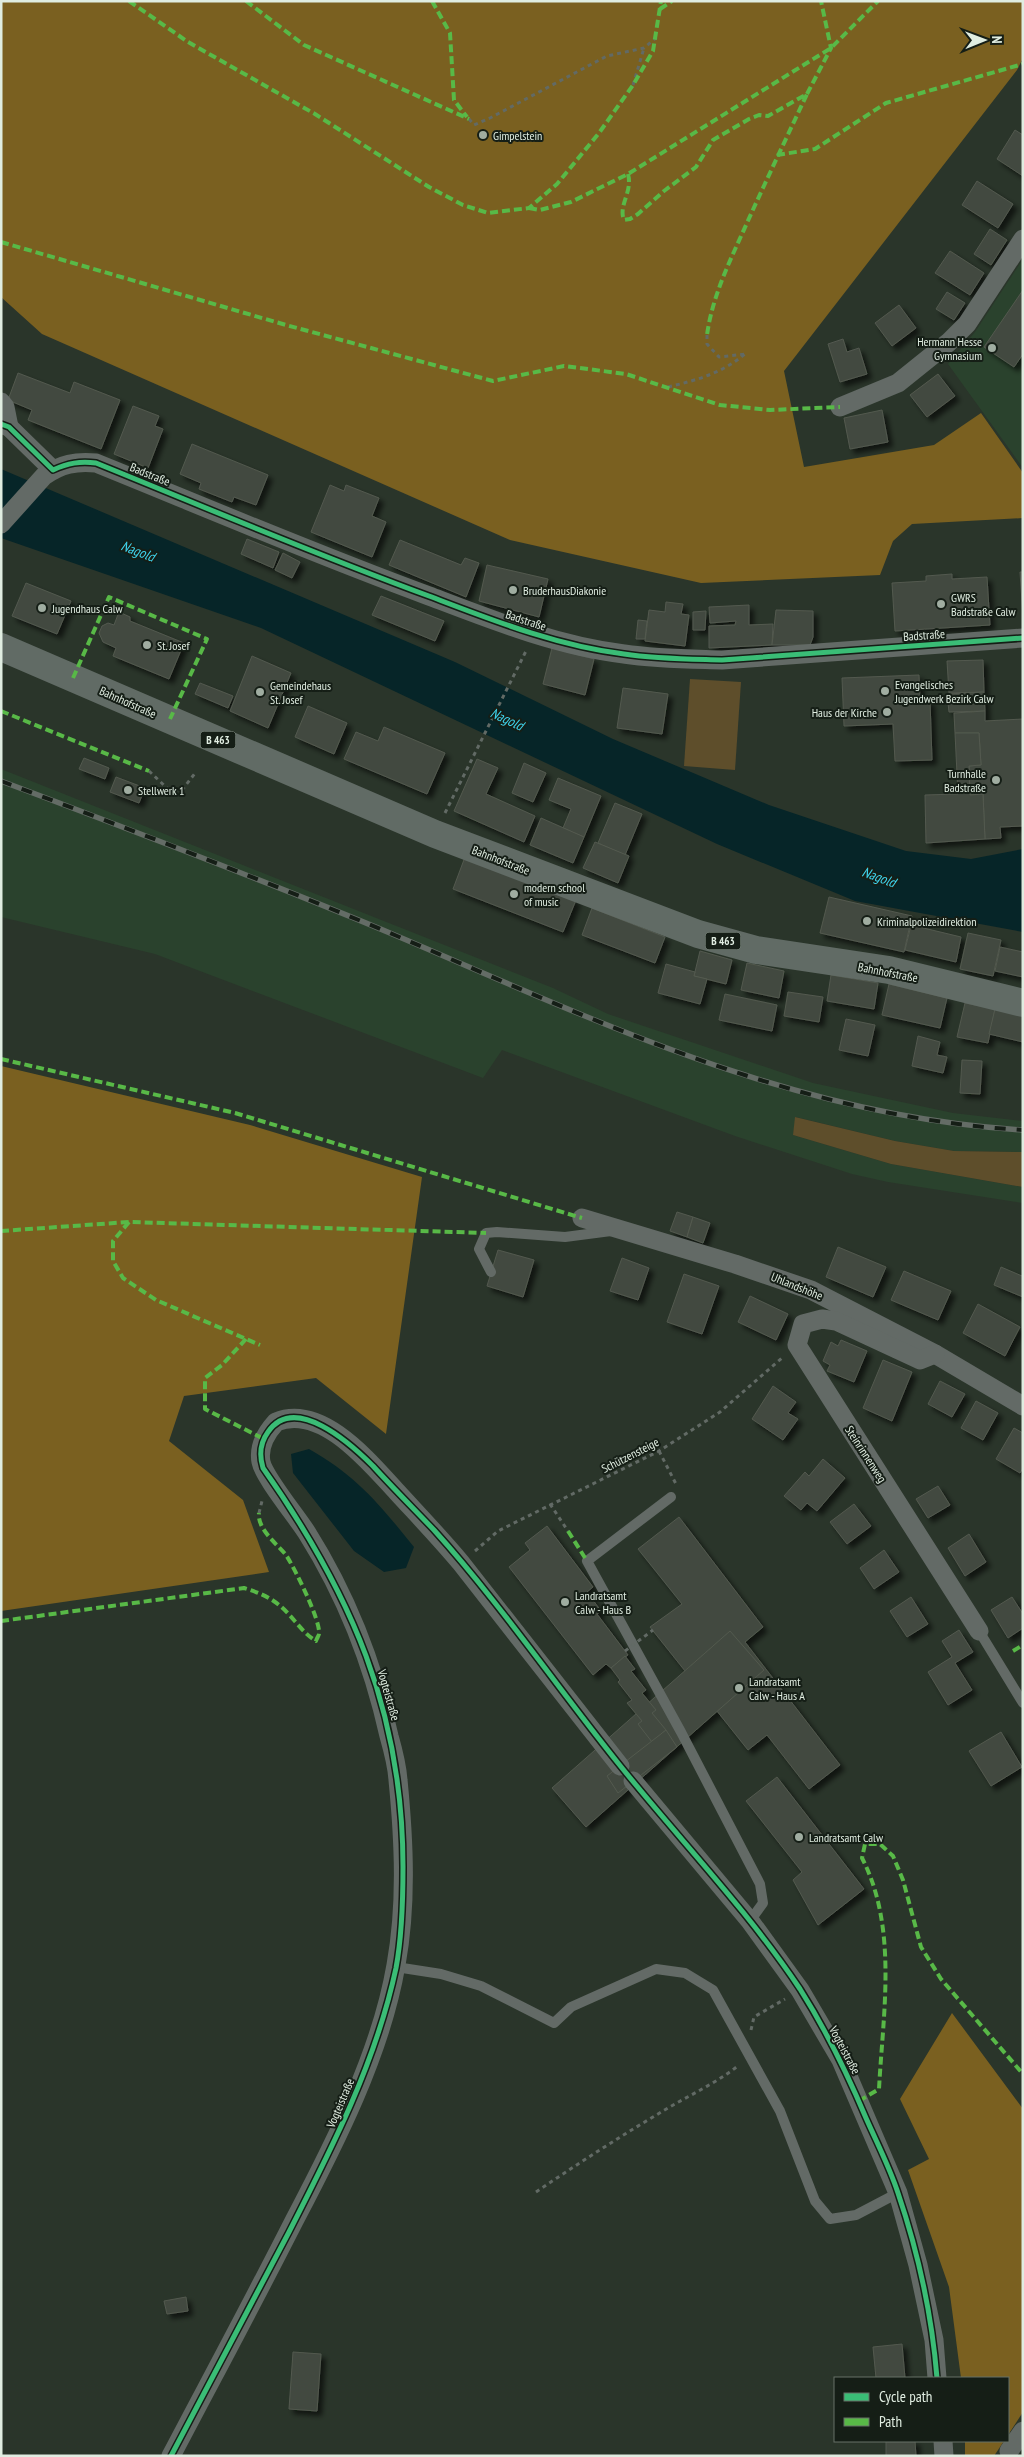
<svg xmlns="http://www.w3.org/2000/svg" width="1024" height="2457" viewBox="0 0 1024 2457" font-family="'PT Sans Narrow',sans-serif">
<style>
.built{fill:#2a422d}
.green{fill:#5e4e2b}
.forest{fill:#7a6020}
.water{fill:#062528}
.building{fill:#424a3f;stroke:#53594f;filter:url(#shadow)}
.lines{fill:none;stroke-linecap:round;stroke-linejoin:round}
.path{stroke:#626a65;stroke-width:3;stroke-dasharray:4 4;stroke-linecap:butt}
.service{stroke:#636a66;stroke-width:10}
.minor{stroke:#636a66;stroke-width:19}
.primary{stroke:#616b65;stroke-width:28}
.rail-casing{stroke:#646c66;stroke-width:5.5}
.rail{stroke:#151e16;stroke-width:4;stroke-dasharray:11;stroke-linecap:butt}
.path-bridge{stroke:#626a65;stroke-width:3;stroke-dasharray:4 4;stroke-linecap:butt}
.quiet{stroke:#58b947;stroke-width:4;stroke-dasharray:8 4;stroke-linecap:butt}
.cycleway-casing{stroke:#151e16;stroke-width:8}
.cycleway{stroke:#3abd76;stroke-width:5}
.poi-dot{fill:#a0ada1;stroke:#151e16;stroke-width:2}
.labels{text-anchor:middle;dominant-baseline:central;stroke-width:4;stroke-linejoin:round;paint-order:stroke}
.shield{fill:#151e16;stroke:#a3afa4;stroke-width:1}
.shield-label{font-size:11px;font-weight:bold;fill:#e0ede1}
.poi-label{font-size:12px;fill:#e0ede1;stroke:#151e16;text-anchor:start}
.street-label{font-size:12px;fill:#e0ede1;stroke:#151e16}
.water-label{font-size:14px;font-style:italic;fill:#3ed4ed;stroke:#151e16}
</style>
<defs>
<filter id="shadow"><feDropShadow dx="4.5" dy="4.5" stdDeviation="2.5" flood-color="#0009"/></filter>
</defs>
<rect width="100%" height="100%" fill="#2a352a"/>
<g class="built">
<path d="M1023 259V468L948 364 975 332Z"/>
<path d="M1 769 553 988 608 1014 813 1083 953 1113 1023 1121V1152L954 1151 895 1141 796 1117 793 1135 891 1164 1023 1187V1203L888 1182 852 1174 735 1136 502 1050 483 1078 155 954 1 917Z"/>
</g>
<g class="green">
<path d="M690 679 741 682 735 770 684 766Z"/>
<path d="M795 1117 895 1141 954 1151 1023 1152V1187L891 1164 793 1135Z"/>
</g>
<g class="forest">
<path d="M1 1H1023V58L1017 70 784 371 804 467 934 445 981 413 1023 473V518L912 524 893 541 880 575 701 583 510 540 42 334 1 297Z"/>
<path d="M1 1066 250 1125 422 1177 386 1434 316 1378 184 1396 169 1441 243 1500 269 1572 1 1611Z"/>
<path d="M952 2013 1023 2109V2412L1008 2435V2378H961L949 2287 908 2170 929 2159 900 2099Z"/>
<path d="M965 2441H1004L994 2456H965Z"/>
</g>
<g class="water">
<path d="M1 469 455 662 613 739 769 805 906 851 971 859 1023 849V932L855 901 717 844 261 628 1 538Z"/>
<path d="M309 1449C357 1476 380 1505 414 1547L406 1568 384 1572 354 1551 293 1473 291 1454Z"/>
</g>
<g class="building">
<path d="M1015 130 1023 135V176L997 159Z"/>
<path d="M977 181 1013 204 998 228 962 205Z"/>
<path d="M990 229 1007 240 991 265 974 254Z"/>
<path d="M950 251 984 273 970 295 935 273Z"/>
<path d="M1023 290V354L1014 367 984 347Z"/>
<path d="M947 292 965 303 954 320 936 309Z"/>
<path d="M899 305 916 328 892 346 875 323Z"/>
<path d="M843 339 847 352 859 348 867 374 840 382 828 344Z"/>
<path d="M18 373 70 393 74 382 120 400 101 449 28 420 32 410 8 400Z"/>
<path d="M938 374 955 396 927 417 910 395Z"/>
<path d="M133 406 159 416 155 426 163 429 148 468 114 454Z"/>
<path d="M882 410 888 442 850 449 844 418Z"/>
<path d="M192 444 268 475 256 505 234 497 232 502 199 489 201 483 180 474Z"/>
<path d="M330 485 344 491 346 485 379 498 372 516 386 522 372 557 311 532Z"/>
<path d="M247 539 279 552 273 568 241 554Z"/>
<path d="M400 540 461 565 465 558 479 563 466 597 389 565Z"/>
<path d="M283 553 300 562 292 578 275 570Z"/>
<path d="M487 565 548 579 539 617 479 601Z"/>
<path d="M1020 572H1023V617Z"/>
<path d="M952 574V579L987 577 990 625 895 631 892 583 926 581V576Z"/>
<path d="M26 583 71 601 57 634 12 616Z"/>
<path d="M381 596 444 621 435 641 372 615Z"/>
<path d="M666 602 683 604 681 614 689 615 685 646 645 641 649 610 665 612Z"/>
<path d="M749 605V625L773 624 772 645 709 648V626L735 625 736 621 710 623 709 607Z"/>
<path d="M776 610 813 611V637L810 645H772Z"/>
<path d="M706 611 705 630H693V612Z"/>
<path d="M119 612 130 617V621L184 643 169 679 113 656 116 648 103 642 99 633 102 626 108 623 114 625Z"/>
<path d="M638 620 647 621 645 639H636Z"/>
<path d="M552 648 594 659 585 695 543 684Z"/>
<path d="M252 656 291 673 268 728 230 711Z"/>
<path d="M983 660 984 692 949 693 947 661Z"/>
<path d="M919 675 920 701 930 700 932 760 895 761 893 724 844 726 842 678Z"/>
<path d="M200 683 233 696 228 708 195 694Z"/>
<path d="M623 688 668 694 662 734 617 728Z"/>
<path d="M984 692 985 711 949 712 947 694Z"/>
<path d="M308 706 347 723 334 754 295 737Z"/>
<path d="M985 711V721L1023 719V826L1000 827 1001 838 985 839 983 794 970 795 969 766 981 765 979 733H955L954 713Z"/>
<path d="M384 727 445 753 427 794 344 759 356 732 378 741Z"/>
<path d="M955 733H979L981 765 969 766 970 795 983 794 985 839 926 843 925 795 958 794Z"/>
<path d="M84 758 109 768 105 779 79 769Z"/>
<path d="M477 759 498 768 486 794 535 816 524 842 454 811Z"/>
<path d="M524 763 546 773 533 802 512 793Z"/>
<path d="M116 777 145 788 139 803 110 792Z"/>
<path d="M558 778 601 796 584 837 563 828 571 809 549 800Z"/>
<path d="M615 803 642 814 625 855 598 843Z"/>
<path d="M541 818 584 837 573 863 530 845Z"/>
<path d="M595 842 629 856 618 883 583 868Z"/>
<path d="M465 857 576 900 563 932 453 889Z"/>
<path d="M829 897 912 916 904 952 820 933Z"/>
<path d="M592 908 665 937 655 963 582 935Z"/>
<path d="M911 925 961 937 956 962 905 950Z"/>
<path d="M968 933 1001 940 993 976 960 969Z"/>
<path d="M1000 947 1023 952V977L995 971Z"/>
<path d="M700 951 732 960 726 984 694 976Z"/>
<path d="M747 963 784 971 779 998 741 990Z"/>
<path d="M666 964 695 972 694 976 707 979 700 1004 658 993Z"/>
<path d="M831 975 878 983 874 1009 827 1001Z"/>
<path d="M889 984 947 998 940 1028 882 1015Z"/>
<path d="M788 992 823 997 819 1022 784 1016Z"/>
<path d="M725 994 777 1005 772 1031 719 1020Z"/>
<path d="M965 1003 995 1009 988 1043 957 1037Z"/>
<path d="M995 1009 1023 1016V1042L989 1034Z"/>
<path d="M846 1019 875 1025 868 1056 839 1050Z"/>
<path d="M918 1036 940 1042 937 1055 947 1057 943 1073 912 1066Z"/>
<path d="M962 1060 982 1061 980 1094 960 1093Z"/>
<path d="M677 1212 693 1217 687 1237 670 1231Z"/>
<path d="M693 1217 710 1223 703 1243 687 1237Z"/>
<path d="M838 1247 886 1267 873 1297 826 1277Z"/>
<path d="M498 1250 534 1260 523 1297 487 1286Z"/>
<path d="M622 1258 649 1268 638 1300 610 1291Z"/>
<path d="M1001 1267 1022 1276 1023 1273V1297L994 1285Z"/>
<path d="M904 1271 951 1291 938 1320 891 1300Z"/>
<path d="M684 1274 719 1286 702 1334 667 1322Z"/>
<path d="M750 1296 788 1314 776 1340 738 1322Z"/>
<path d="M978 1304 1020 1327 1005 1356 963 1333Z"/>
<path d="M841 1340 867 1351 854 1382 827 1371 830 1365 823 1361 831 1342 838 1346Z"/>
<path d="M883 1360 912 1372 892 1421 863 1408Z"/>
<path d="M940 1381 965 1394 952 1417 928 1404Z"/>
<path d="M773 1386 796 1402 788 1413 798 1419 783 1440 752 1419Z"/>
<path d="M976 1401 998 1413 983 1440 961 1428Z"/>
<path d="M1014 1428 1023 1433V1468L1020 1473 996 1459Z"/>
<path d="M823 1459 845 1478 817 1511 807 1503 801 1510 784 1496 805 1472 809 1476Z"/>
<path d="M938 1486 950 1505 928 1518 916 1499Z"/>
<path d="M854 1504 871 1526 847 1544 830 1522Z"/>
<path d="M679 1517 763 1627 745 1642 840 1765 809 1789 767 1735 748 1750 650 1627 682 1604 638 1549Z"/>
<path d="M547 1526 593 1587 587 1592 601 1611 597 1614 628 1655 611 1668 606 1664 593 1675 509 1567 530 1550 525 1543Z"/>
<path d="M969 1534 986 1562 965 1576 948 1548Z"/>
<path d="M884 1550 899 1572 874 1589 860 1568Z"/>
<path d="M911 1597 928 1624 907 1637 890 1611Z"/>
<path d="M1012 1597 1023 1614V1628L1008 1638 991 1610Z"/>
<path d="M959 1630 973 1652 955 1663 972 1690 948 1705 928 1672 952 1657 942 1641Z"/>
<path d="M730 1631 764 1670 586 1827 552 1788Z"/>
<path d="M625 1656 635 1669 631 1671 646 1690 642 1693 656 1710 652 1713 666 1730 652 1742 638 1724 642 1721 627 1703 632 1700 618 1682 620 1680 611 1668Z"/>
<path d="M666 1730 677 1747 618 1793 607 1776Z"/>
<path d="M1001 1732 1022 1767 991 1786 969 1751Z"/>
<path d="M777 1777 864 1889 818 1925 793 1880 802 1872 746 1801Z"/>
<path d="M186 2297 188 2311 167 2314 164 2301Z"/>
<path d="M902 2344 905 2378H876L873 2347Z"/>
<path d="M293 2352 321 2354 317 2411 289 2409Z"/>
<path d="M886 2441H915L916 2456H886Z"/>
</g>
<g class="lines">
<g class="path">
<path d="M633 85 644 48"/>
<path d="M469 119 474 125 490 118 607 56 644 48 657 37"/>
<path d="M707 335V344L719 357 746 354"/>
<path d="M668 387C697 380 723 373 746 353"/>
<path d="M149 771 168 789 182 790 196 772"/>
<path d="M445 813 526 651"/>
<path d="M659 1451 676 1484"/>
<path d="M550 1504 568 1531"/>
<path d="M259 1513 262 1501"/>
<path d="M475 1551 498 1531 659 1451 720 1412 783 1357"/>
<path d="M751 2030 754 2017 785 1999"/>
<path d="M536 2192C576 2165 616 2139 658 2114 685 2097 714 2085 739 2065"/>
</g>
<g class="service">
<path d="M491 1272 479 1249 486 1233 497 1232 565 1237 611 1231"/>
<path d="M671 1497 587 1561 681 1732 760 1884 763 1903 750 1921"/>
<path d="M979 1631 1023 1703"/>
<path d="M396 1967 441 1974 481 1986 554 2023 571 2007 656 1969 685 1973 713 1990 780 2111 815 2201 830 2219 856 2215 898 2193"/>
</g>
<g class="minor">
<path d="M1 402 5 407 9 427"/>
<path d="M840 407 898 383 949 342 967 324 1023 239"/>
<path d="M1 424 9 427 53 470"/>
<path d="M1 524 44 476C61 464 76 461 96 463 207 508 317 555 429 596 492 620 557 646 624 654 657 659 689 659 722 660L1023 638"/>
<path d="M582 1218 735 1264 811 1290 935 1354 1023 1406"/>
<path d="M935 1354 920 1360 836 1321 822 1319 803 1324 797 1345 979 1631"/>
<path d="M633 1781 750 1921 800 1990 841 2060 898 2193 918 2265 934 2340 937 2378"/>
<path d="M943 2441 944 2456"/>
<path d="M1009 2451 1023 2431"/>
<path d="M171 2456C212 2378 254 2300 294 2221 335 2143 381 2053 396 1965 407 1904 404 1841 398 1780 397 1765 393 1750 389 1736 373 1664 346 1595 307 1533 297 1517 264 1477 261 1462 258 1446 266 1433 276 1422 322 1403 370 1463 397 1492 419 1516 441 1539 461 1563L620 1766"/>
</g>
<path class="primary" d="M1 647 435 834 698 934 756 950 889 970 1023 1003"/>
<defs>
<path id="rail" d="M1 781C134 831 266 881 397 936 601 1023 798 1117 1023 1130"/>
</defs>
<use href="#rail" class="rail-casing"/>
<use href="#rail" class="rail"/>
<path class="path-bridge" d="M625 1651 653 1630"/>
<g class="quiet">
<path d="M129 1 188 42 315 114 429 187 463 205 488 213 529 208 557 184 599 133 633 85 653 51 661 1"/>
<path d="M246 1 304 45 469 119"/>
<path d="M432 1 450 33 454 100 467 117"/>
<path d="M660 9 672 1"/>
<path d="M807 94 831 48 821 1"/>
<path d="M777 155 815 149 886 103 1023 64"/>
<path d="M628 174C633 192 618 205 624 220L630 219 638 214 664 191 696 167 713 140 749 119 759 115 768 116 807 94C785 141 763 187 742 234 727 267 712 299 707 335"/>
<path d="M529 208 540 210 571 202 628 174 831 48 878 1"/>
<path d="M1 242 286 325 493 381 564 366 626 374 720 405 770 410 840 407"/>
<path d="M73 678 109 597 207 639 170 719"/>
<path d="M1 711 149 771"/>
<path d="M1 1059 235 1113 582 1218"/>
<path d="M129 1222 113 1241V1261L123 1278 156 1300 260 1345"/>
<path d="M1 1231 129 1222 486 1233"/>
<path d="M246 1339 222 1365 205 1378V1409L264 1439"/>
<path d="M568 1531 587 1561"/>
<path d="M1 1621 244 1588C257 1592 268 1596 279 1605 293 1616 301 1632 316 1641 316 1640 319 1635 319 1634 321 1621 294 1567 286 1555 277 1544 257 1529 259 1513"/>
<path d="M1013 1651 1023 1645"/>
<path d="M859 2101 879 2089C883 2013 898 1928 862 1858L865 1844H880L893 1856 903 1880 921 1947 941 1979 1023 2074"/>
</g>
<defs>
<g id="cycleway">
<path d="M1 424 9 427 53 470C68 463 80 461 96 463 207 508 317 555 429 596 492 620 557 646 624 654 657 659 689 659 722 660L1023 638"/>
<path d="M171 2456C210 2381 250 2307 289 2232 332 2148 376 2062 396 1968 402 1936 403 1900 403 1867 403 1711 351 1593 263 1468 259 1455 260 1443 268 1432 295 1393 351 1444 373 1466 393 1488 414 1509 434 1530 499 1602 557 1687 618 1763 678 1838 746 1908 800 1989 826 2030 847 2073 866 2118 877 2143 890 2168 898 2193 918 2252 932 2316 937 2378"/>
</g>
</defs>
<use href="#cycleway" class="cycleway-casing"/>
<use href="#cycleway" class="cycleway"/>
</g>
<g class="poi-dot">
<circle cx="483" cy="135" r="5"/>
<circle cx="992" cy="348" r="5"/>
<circle cx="513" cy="590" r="5"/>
<circle cx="941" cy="604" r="5"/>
<circle cx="42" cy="608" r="5"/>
<circle cx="147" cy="645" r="5"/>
<circle cx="885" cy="691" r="5"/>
<circle cx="260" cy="692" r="5"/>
<circle cx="887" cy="712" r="5"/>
<circle cx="996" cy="780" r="5"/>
<circle cx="128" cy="790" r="5"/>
<circle cx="514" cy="894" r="5"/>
<circle cx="867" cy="921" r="5"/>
<circle cx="565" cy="1602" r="5"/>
<circle cx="739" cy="1688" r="5"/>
<circle cx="799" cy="1837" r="5"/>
</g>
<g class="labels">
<g class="shield">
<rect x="200.5" y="731.5" width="35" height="17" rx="4"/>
<rect x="705.5" y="932.5" width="35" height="17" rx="4"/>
</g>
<g class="shield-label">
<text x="218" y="740">B 463</text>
<text x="723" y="941">B 463</text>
</g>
<g class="poi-label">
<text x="493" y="135">Gimpelstein</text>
<text x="982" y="341" text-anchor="end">Hermann Hesse<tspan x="982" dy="14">Gymnasium</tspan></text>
<text x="523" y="590">BruderhausDiakonie</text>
<text x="951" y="597">GWRS<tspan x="951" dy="14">Badstraße Calw</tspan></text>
<text x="52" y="608">Jugendhaus Calw</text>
<text x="157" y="645">St. Josef</text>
<text x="895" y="684">Evangelisches<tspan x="895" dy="14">Jugendwerk Bezirk Calw</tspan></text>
<text x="270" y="685">Gemeindehaus<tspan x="270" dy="14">St. Josef</tspan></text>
<text x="877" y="712" text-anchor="end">Haus der Kirche</text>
<text x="986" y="773" text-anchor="end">Turnhalle<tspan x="986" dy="14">Badstraße</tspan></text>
<text x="138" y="790">Stellwerk 1</text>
<text x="524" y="887">modern school<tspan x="524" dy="14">of music</tspan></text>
<text x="877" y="921">Kriminalpolizeidirektion</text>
<text x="575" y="1595">Landratsamt<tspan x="575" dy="14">Calw - Haus B</tspan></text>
<text x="749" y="1681">Landratsamt<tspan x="749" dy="14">Calw - Haus A</tspan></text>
<text x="809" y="1837">Landratsamt Calw</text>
</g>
<g class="street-label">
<text transform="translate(150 474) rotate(22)">Badstraße</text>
<text transform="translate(526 620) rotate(18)">Badstraße</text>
<text transform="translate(924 635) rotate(-4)">Badstraße</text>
<text transform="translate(128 702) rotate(24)">Bahnhofstraße</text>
<text transform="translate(501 860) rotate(21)">Bahnhofstraße</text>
<text transform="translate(888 972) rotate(11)">Bahnhofstraße</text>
<text transform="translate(797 1286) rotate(22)">Uhlandshöhe</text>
<text transform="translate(866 1454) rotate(57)">Steinrinnenweg</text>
<text transform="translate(630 1455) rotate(-27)">Schützensteige</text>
<text transform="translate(389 1695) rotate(74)">Vogteistraße</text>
<text transform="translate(845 2050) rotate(62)">Vogteistraße</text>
<text transform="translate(340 2103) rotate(-67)">Vogteistraße</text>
</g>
<g class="water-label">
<text transform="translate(138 551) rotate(21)">Nagold</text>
<text transform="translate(507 719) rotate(25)">Nagold</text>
<text transform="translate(879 877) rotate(20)">Nagold</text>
</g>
</g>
<rect width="1024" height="2457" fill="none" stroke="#e0ede1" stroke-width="5"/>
<rect x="834" y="2377" width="175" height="65" fill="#151e16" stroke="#667167"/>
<rect x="844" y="2393" width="25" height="8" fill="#3abd76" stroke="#667167"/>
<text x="879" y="2402" font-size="15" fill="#e0ede1">Cycle path</text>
<rect x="844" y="2418" width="25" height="8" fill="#58b947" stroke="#667167"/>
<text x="879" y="2427" font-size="15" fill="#e0ede1">Path</text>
<g transform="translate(984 40) rotate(89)" stroke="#151e16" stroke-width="4" paint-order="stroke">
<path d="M0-4L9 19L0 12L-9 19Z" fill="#e0ede1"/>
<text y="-8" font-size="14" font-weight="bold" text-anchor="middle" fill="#e0ede1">N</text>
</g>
</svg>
